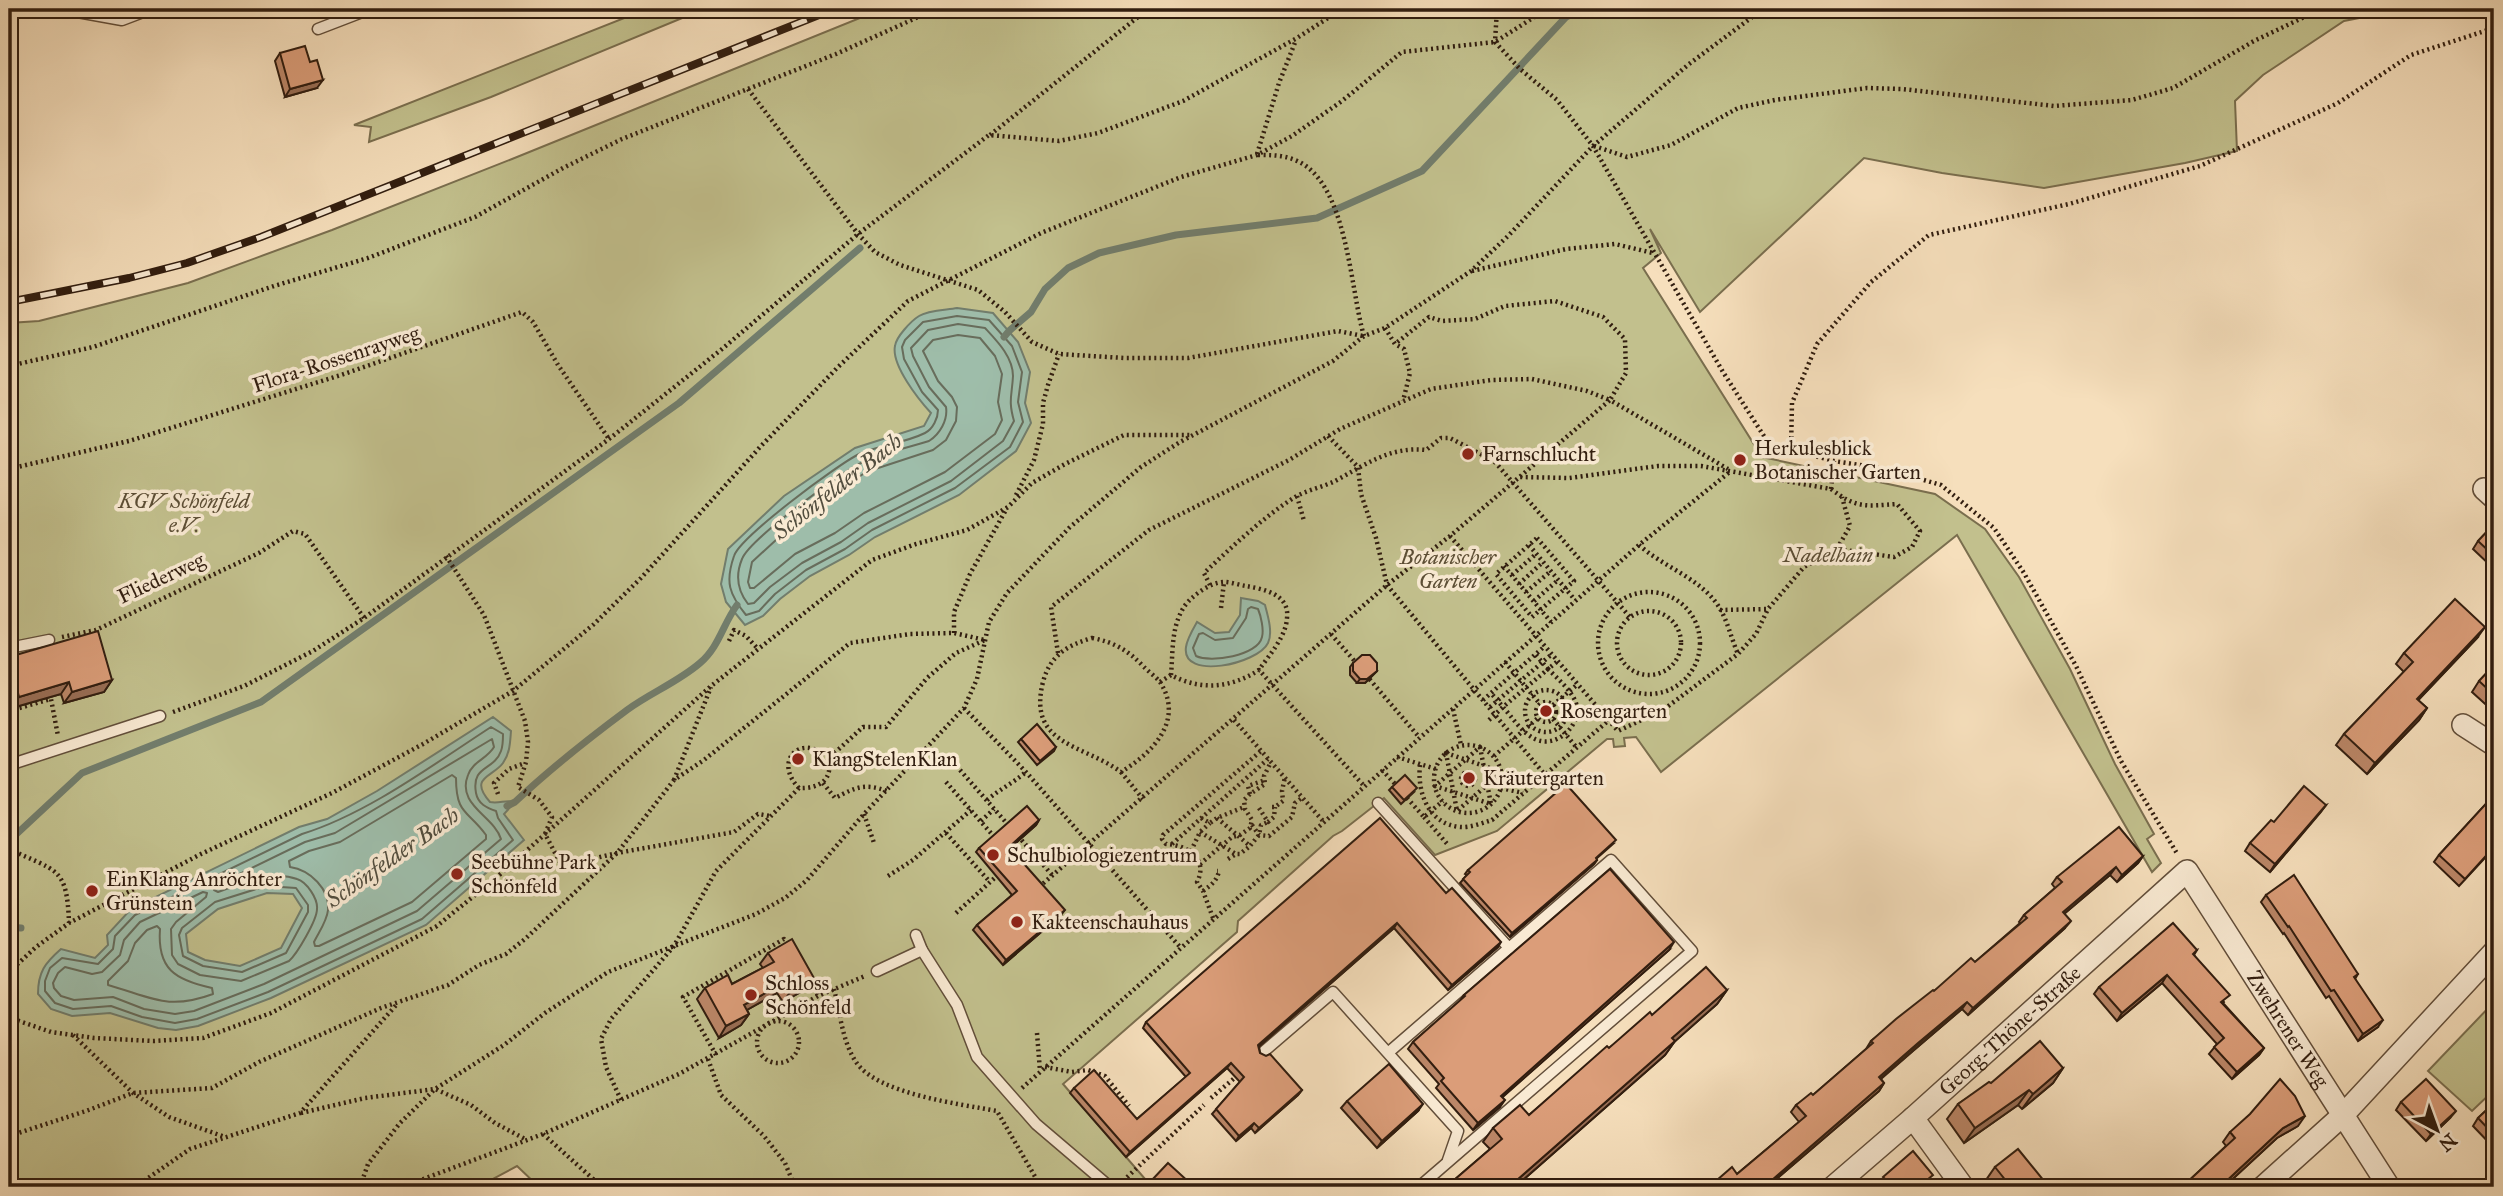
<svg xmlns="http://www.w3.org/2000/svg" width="2503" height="1196" viewBox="0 0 2503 1196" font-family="'IM FELL Great Primer',serif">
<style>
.green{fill:#c2c08d;stroke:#7a6e4e;stroke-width:2}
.water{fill:#9ebdaa;stroke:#727d6c;stroke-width:2;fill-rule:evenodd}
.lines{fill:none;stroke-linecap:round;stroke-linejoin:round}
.shore{stroke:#686d5c;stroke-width:2}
.stream{stroke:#727d6c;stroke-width:7}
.lane-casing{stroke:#624e3a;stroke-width:13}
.street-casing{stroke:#624e3a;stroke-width:24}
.path{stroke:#311d0f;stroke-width:4.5;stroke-dasharray:2 3.5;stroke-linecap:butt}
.lane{stroke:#f9ead3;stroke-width:10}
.street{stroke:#f9ead3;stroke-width:21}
.rail-casing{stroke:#311d0f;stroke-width:8}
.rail{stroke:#f9ead3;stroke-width:5;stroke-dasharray:16;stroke-linecap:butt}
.wall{fill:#bc8768;stroke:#311d0f;stroke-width:2}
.shaded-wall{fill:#996e55;stroke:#311d0f;stroke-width:2}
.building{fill:#db9d79;stroke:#311d0f;stroke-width:2}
.poi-dot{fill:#8f2418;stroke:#f9ead3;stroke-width:2.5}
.labels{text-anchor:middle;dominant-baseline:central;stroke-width:7;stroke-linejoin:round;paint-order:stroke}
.street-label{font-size:21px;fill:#311d0f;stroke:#f9ead3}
.poi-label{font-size:21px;fill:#311d0f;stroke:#f9ead3;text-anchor:start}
.park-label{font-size:21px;font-style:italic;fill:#5c4e35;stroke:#f9ead3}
.water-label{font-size:23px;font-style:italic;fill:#524d3e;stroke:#f9ead3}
</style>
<rect width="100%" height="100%" fill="#f6dfbc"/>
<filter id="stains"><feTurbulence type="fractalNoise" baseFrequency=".00286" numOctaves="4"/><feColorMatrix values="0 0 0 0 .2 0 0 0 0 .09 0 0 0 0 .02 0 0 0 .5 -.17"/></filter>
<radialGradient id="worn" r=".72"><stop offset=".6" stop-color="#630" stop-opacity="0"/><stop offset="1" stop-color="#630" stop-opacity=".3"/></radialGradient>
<g class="green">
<path d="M647 9H704L491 97 369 142 371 127 354 125Z"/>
<path d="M882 9H2405L2344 21 2263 75 2235 101 2237 151 2185 163 2044 188 1942 173 1864 158 1700 312 1650 229 1661 253 1643 268 1762 457 1935 494 1985 529 2019 577 2070 669 2115 764 2154 834 2147 839 2161 863 2152 872 1957 535 1661 772 1636 737 1624 738 1625 746 1614 747 1613 739H1607L1497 831 1435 855 1384 798 1342 831 1333 836 1238 921 1237 932 1063 1084 1152 1187H539L517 1166 478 1187H9V323L39 321 188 283 332 230 517 157Z"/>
<path d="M2494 1002V1090L2472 1111 2428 1071Z"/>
</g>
<g class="water">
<path d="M957 308 993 313 1018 342 1030 372 1025 403 1031 423 1016 451 959 495 875 537 849 555 810 576 780 599 763 616 745 625 726 602 721 584 728 549 784 496 855 448 924 426 931 413C919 400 891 365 895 346 896 337 911 321 919 316 928 310 946 310 957 308Z"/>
<path d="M1241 598 1258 601 1265 605C1268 616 1273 633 1268 643 1258 664 1181 681 1186 647 1187 639 1193 629 1197 622L1215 633 1229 632 1240 615Z"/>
<path d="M493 717 511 731C510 743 510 753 503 763 493 777 468 777 490 802 500 804 506 799 515 802L504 814 524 840 426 925 271 998 198 1026 176 1030 158 1028 110 1013 72 1016 51 1009 38 994C38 972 45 963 61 949L95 958 108 945 107 935 131 909 299 827 327 819 377 791ZM267 893 293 894 302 908 281 948 240 966 205 960 188 952 186 934 218 909Z"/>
</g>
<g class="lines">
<g class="shore">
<path d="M957 316 989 320 1012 346 1022 372 1018 402 1023 422 1010 447 955 488 872 530 845 549 806 570 775 594 759 611 746 615C729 594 725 582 734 556 740 537 837 465 859 454 880 445 905 443 925 433 933 429 938 418 938 410L922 392 904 359 902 347 905 340 923 322Z"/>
<path d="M958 324 985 328C997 341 1013 357 1013 376 1012 396 1008 400 1014 421L1003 441 951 481 868 523 841 542 802 563 770 587 754 603 748 604C737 590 735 576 742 559 749 540 841 472 863 462 883 453 907 448 929 441 940 434 948 420 946 407L929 387 913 356 911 348 928 330Z"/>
<path d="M958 335 980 338 995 356 1002 374 998 402 1002 420 995 434 945 472 864 513 835 533 795 554 754 588H750L748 582 752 562 801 517 866 472 933 450 946 440 956 421 957 407 952 397 938 381 923 351 933 340Z"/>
<path d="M1251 607 1258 609C1261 616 1264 630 1262 637 1258 656 1210 663 1196 656L1193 648 1199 634 1203 633 1215 640 1233 638 1246 618 1248 609Z"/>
<path d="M491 727 503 734C503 740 503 746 501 751 494 771 471 765 476 793 478 804 487 808 496 811L498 818 513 840 422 919 268 992 197 1019 175 1023 142 1017 111 1006 73 1009 55 1003 45 991V981L50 968 62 958 98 964 113 949 115 936 135 915 302 834C367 814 434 764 491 727Z"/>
<path d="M492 739 494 747C487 759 473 761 468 775 456 805 494 816 501 839L417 911 264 984 194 1011 175 1014 144 1009 113 997 74 1000 61 996 54 988 53 983 58 973 65 967 92 974 102 972 120 955 124 940 140 922 203 892 207 893 206 897 176 922 171 929 172 955 178 964 200 975 241 981 289 961C297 954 317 920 317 909 318 899 307 882 297 879 271 870 242 884 218 892L214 890 215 886 305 842 335 833Z"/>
<path d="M452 775 456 778C456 815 468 810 486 835V839L412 902 319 946H315L314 942C319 932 327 921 328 910 330 889 310 870 290 867L289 861 309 851 340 842Z"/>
<path d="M266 886 296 888 308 905V912L286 953 242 972 203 966 183 956 179 935 182 928 215 902Z"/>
<path d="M157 926 160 929C157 969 175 980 212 988L213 994C167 1011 151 997 108 985V981L128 961 135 943 147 930Z"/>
</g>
<g class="stream">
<path d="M1004 337 1009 331 1031 312 1045 289 1068 268 1099 253 1176 235 1317 218 1422 171 1566 17 1583 9"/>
<path d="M507 806 515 802C551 768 588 739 627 710 650 693 678 682 700 663 719 647 723 624 737 605"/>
<path d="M9 841 82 773 261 702 679 403 860 248"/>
<path d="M9 927 21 928"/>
</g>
<defs>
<g id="lane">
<path d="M61 9 122 20 151 9"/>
<path d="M318 29 370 9"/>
<path d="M9 648 49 640"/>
<path d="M9 765 160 716"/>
<path d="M1378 803 1509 948 1611 860 1692 951 1419 1187"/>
<path d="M916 935 922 950"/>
<path d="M877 971 922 950 957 1005 977 1057 1036 1124 1110 1187"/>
<path d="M1389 1052 1509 948"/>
<path d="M1262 1053 1333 992 1458 1131 1448 1160"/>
</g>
<g id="street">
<path d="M2484 489 2494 498"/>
<path d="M2463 725 2494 745"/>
<path d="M1913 1118 1963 1187"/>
<path id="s1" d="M1833 1187 1913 1118 2187 871 2389 1187"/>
<path d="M2263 1187 2343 1115 2494 952"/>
</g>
</defs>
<use href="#lane" class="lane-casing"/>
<use href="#street" class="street-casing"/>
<g class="path">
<path d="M1497 9 1495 42 1520 69 1557 100 1593 146 1723 372 1769 444 1834 461 1886 469 1941 485 1994 528 2024 573 2076 666 2121 761 2178 855"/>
<path d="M748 89 858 234 875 252 900 265 978 290 1005 312 1032 342 1059 354 1124 358H1188L1338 331 1363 336"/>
<path d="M990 135 1148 9"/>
<path d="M1594 146 1627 157 1671 145 1738 108 1775 100 1867 88 1902 89 2054 106 2132 100 2173 88 2254 41 2321 9"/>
<path d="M1257 154 1279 83 1296 40"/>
<path d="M1258 155C1271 155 1283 155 1295 160 1348 181 1350 290 1364 336"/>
<path d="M1472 271 1566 249 1615 244 1653 253"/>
<path d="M1385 328 1395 344 1404 349 1410 373 1403 401"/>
<path d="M9 366 93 347 274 286 368 258 475 217 563 168 622 139 836 54 936 9"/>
<path d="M1328 436 1358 467 1361 494 1376 538 1387 585 1545 775"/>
<path d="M1791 449 1792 403 1817 344 1871 282 1929 235 2069 204 2200 166 2338 103 2411 55 2494 28"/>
<path d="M9 469 129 441 341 375 522 312 533 322 558 365 609 439"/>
<path d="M1831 489 1834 461"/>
<path d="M1016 495 1034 460 1043 424V403L1048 385 1059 354"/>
<path d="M1297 496 1304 521"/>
<path d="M1450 536 1618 731 1663 710 1738 654 1756 634 1768 609 1804 567 1837 549 1894 557 1912 547 1920 531 1897 504C1866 506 1857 509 1831 489L1701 466H1658L1569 478 1520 477"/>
<path d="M1537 538 1574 581 1532 617 1496 574Z"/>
<path d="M1529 545 1575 600"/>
<path d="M1639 545C1662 566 1699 578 1717 604 1727 618 1731 638 1738 654"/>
<path d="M1837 549 1850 526 1842 497"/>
<path d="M446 556 484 615 525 721 528 742 526 762 518 787 539 800 552 817 545 834 562 866 617 853 734 832 758 814 770 816"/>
<path d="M1504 566 1551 622"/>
<path d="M1512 575 1536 554"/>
<path d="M1519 584 1543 562"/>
<path d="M1210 585 1204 573C1232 547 1262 518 1295 497 1307 490 1323 487 1335 481 1365 465 1390 446 1426 450L1441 438H1450L1494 461 1630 617"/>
<path d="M1526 592 1551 571"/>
<circle cx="1649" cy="643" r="51"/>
<path d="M1534 601 1558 580"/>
<path d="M1221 608 1224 582"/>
<path d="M1720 610 1768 609"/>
<circle cx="1649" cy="643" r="32"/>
<path d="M954 633V612L970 574 1007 508"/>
<path d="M1331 634 1358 665"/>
<path d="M62 637 96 630 259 553 293 531 305 534 364 618"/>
<path d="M1092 638C1114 642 1129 651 1144 667 1149 672 1156 677 1160 682 1185 721 1152 753 1121 772 1083 744 1027 745 1043 682 1050 655 1068 645 1092 638Z"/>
<path d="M729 641 734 630 746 636 758 649"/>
<path d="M1058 653 1051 607 1149 530 1289 460 1340 429 1431 389 1491 380 1532 379 1587 391 1610 400 1626 373 1625 339 1603 317 1555 301 1505 306 1475 319 1442 321 1429 317 1395 344"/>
<path d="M1536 655 1548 669 1558 661"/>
<path d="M1505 662 1540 704"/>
<path d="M1548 669C1557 678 1572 691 1576 703 1582 726 1556 749 1535 739 1522 733 1512 717 1503 707Z"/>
<path d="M1171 675C1173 652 1171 627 1184 607 1191 596 1211 582 1224 582 1231 582 1239 585 1246 586 1263 589 1290 594 1287 618 1286 637 1269 655 1259 670"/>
<path d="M1366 675 1419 737"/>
<path d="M1160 682 1171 675C1201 691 1231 688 1259 670L1365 787"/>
<circle cx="1546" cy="711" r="21"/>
<path d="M1483 700 1545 646"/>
<circle cx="1546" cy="712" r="10"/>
<path d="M1553 705 1578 684"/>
<path d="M1490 707 1552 654"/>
<path d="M964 708 1026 772 1180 947"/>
<path d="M1453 709 1461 745"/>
<path d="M9 711 51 699 58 736"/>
<path d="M173 712 244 686 313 651 364 618 609 439 722 349 858 234 989 135 1059 141 1098 133 1183 101 1297 38 1342 9"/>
<path d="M1553 719 1577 748"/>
<path d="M1234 720 1323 821"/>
<path d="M1489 720 1503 707 1491 693"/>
<circle cx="1468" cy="779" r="34"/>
<path d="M1480 747 1491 804 1435 786Z"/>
<path d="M1446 753 1502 772 1457 811Z"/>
<path d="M1494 756 1538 718"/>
<path d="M1397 757 1436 769"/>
<path d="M1420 765C1417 792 1428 824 1460 827 1470 828 1482 823 1492 820L1608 721"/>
<path d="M960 770 1010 827"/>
<path d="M1382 770 1396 785"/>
<path d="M1121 772 1143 799"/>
<circle cx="1468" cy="779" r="7"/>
<path d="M674 780 711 687"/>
<path d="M946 782 997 840"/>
<path d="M823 783 835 798C856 787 865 783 887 791"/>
<path d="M799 788C772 761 802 731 828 759"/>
<path d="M1501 788 1523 793"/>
<path d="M498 794 494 783 509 769 525 763"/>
<path d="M1250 794 1248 786 1265 780"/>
<path d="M1407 798 1424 817 1443 801"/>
<path d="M987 800C1000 789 1013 783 1026 772"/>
<path d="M1272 807H1275L1283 801 1282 791 1285 777"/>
<path d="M1259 808 1268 822 1274 817 1275 807"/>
<path d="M864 814 874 843"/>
<path d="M1424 817 1448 845"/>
<path d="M1201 818 1210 823 1217 818 1244 807"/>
<path d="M1217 818 1250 846 1259 835 1261 825 1268 822"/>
<path d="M981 821 994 809"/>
<path d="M1252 825 1259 835 1269 836 1292 817 1295 803 1303 797"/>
<path d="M1200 832 1236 854"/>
<path d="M946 833 990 882"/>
<path d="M1018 836 1053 876"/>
<path d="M1172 844 1268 759"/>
<path d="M9 849C57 872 67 866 69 923"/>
<path d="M1191 851 1200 832 1210 823"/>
<path d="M1016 859 1029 848"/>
<path d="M1228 859 1236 854H1240L1250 846"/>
<path d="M1200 864 1232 837 1240 835 1250 828 1252 820 1245 809 1244 800 1250 794 1265 784 1264 776 1271 762"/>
<path d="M888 876 913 860 971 810"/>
<path d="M1039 887 1387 585 1450 536 1610 400 1728 469"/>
<path d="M1203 891C1211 885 1217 881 1219 871H1217"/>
<path d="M956 913 999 874"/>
<path d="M1213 918 1203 891 1197 882C1209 859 1187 845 1166 844L1162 839 1163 835 1261 751"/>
<path d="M9 972 36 947 69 923 201 854 332 793 423 744 513 691 593 625 641 578 761 446 838 367 908 301 1041 233 1181 177 1257 155 1292 136 1342 101 1402 52 1495 42 1547 9"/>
<path d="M808 979 818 995"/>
<path d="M834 989C840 1012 842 1041 856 1062 877 1094 960 1104 997 1111L1041 1187"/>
<path d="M9 1014 19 1021 51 1032 94 1038 153 1041 203 1038 271 1013 437 926 497 877 711 686 872 560 916 544 967 530 1008 507 1032 483 1065 464 1124 435H1191"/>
<circle cx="778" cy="1042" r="21"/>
<path d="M1037 1033 1040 1071"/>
<path d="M73 1035 133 1093 169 1117 225 1137"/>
<path d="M716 1055 683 997 784 939 789 947"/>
<path d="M708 1059 721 1095 764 1136 785 1163 795 1187"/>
<path d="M1045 1067 1072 1072 1088 1070 1105 1076 1129 1106"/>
<path d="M1022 1088 1639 545 1731 471"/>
<path d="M1211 1098 1238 1075"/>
<path d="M621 1100 606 1067 601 1039 611 1019 674 946 716 871 799 788C818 789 834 780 828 759L863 727H886L927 678 956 653 985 640"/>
<path d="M301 1113 365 1098 435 1089 471 1105 495 1123 525 1139"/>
<path d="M543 1134 602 1187"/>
<path d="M9 1136 86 1111 133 1093 212 1088 259 1062 381 1008 448 985 479 965 506 954 525 939 617 853 674 780 704 760 850 643 910 634 954 633 985 640"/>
<path d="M1123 1181 1204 1105"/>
<path d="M9 1182 21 1187"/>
<path d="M135 1187 190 1149 300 1113 398 1003"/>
<path d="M360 1187 368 1164 400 1123 435 1089 504 1045 545 1013 608 972 756 914 785 898 807 880 864 814 964 708 977 679 989 622 1007 593 1069 528 1141 467 1180 442 1333 361 1364 336 1385 328 1471 271 1509 235 1593 146 1689 64 1763 9"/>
<path d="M402 1187 543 1134 679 1074 818 996 865 976"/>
</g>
<use href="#lane" class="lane"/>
<use href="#street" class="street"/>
<defs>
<path id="rail" d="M9 302 129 278 187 263 261 237 834 9"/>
</defs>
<use href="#rail" class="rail-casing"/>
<use href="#rail" class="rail"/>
</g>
<g class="wall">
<path d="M280 53 317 88 285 97 275 61Z"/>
<path d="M2494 524V569L2473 549 2478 541Z"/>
<path d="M2477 638 2418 700 2427 708 2419 720 2367 774 2336 745 2344 734 2404 672 2396 664 2404 653Z"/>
<path d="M9 657 112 680 104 692 64 703 61 694 12 708 9 698Z"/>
<path d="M1353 663 1377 671 1365 683H1357L1350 675V667Z"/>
<path d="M2494 665V712L2472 692 2479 681Z"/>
<path d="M1021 739 1056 747 1054 751 1037 765 1018 742Z"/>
<path d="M1392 787 1414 792 1401 804 1389 790Z"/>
<path d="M2494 795V848L2459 886 2434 862 2439 855Z"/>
<path d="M2326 805 2270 872 2245 851 2250 843 2274 822Z"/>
<path d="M1039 820 1036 825 1010 848 1061 915 1003 965 973 930 977 925 1012 895 976 852 979 848Z"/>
<path d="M1613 844 1596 859 1597 860 1594 864 1510 937 1460 883 1467 875 1465 874 1468 870Z"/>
<path d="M2143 856 2138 863 2117 882 2110 875 2064 914 2065 928 1968 1015 1962 1009 1913 1051 1881 1079 1884 1083 1879 1091 1767 1187H1709L1737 1174 1799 1122 1791 1112 1796 1105 1813 1095 1866 1049 1871 1041 1934 991 1975 962 2020 923 2019 922 2024 915 2055 888 2052 884 2057 877Z"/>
<path d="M1446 893 1498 947 1448 990 1394 928 1259 1046 1260 1053 1302 1090 1298 1095 1255 1133 1251 1128 1236 1141 1212 1114 1240 1082 1227 1068 1126 1157 1070 1093 1074 1088 1137 1119 1186 1077 1143 1028 1146 1022Z"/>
<path d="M2266 895 2358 974 2355 979 2378 1027 2358 1041 2329 996 2326 998 2284 933 2283 934 2261 902Z"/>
<path d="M1669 950 1502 1097 1500 1107 1473 1130 1436 1088 1439 1084 1408 1049 1413 1042 1459 1002 1464 995Z"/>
<path d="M2197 950 2194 955 2224 1002 2223 1003 2264 1048 2259 1055 2232 1079 2209 1054 2217 1044 2162 983 2117 1021 2094 994 2099 987Z"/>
<path d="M768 953 814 978 806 989 783 1002 777 993 747 1010 749 1014 741 1025 719 1038 697 999 705 988 732 984 763 968 760 964Z"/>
<path d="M1727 990 1717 1004 1675 1041 1665 1055 1515 1187H1446L1490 1149 1483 1142 1493 1128 1529 1115 1609 1048 1652 1015Z"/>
<path d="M2063 1068 2053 1083 2022 1109 2018 1105 1964 1143 1947 1119 1958 1104 1991 1083Z"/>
<path d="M1347 1101 1418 1111 1377 1148 1341 1108Z"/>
<path d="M2401 1102 2450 1118 2426 1141 2396 1110Z"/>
<path d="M2494 1103V1148L2473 1126 2478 1118Z"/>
<path d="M2298 1126 2277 1138 2224 1187H2182L2226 1146 2223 1142 2230 1132Z"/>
<path d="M1995 1167 2049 1187H1992L1986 1180Z"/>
<path d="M1151 1181 1191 1184 1188 1187H1152L1149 1185Z"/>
</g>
<g class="shaded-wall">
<path d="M323 80 317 88 285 97 290 89Z"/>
<path d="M2485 627 2477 638 2409 710 2417 699Z"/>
<path d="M1377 671 1365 683H1357L1360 679Z"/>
<path d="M112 680 104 692 64 703 72 692Z"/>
<path d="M69 682 61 694 12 708 19 697Z"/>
<path d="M2427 708 2419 720 2367 774 2375 763Z"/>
<path d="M2326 805 2321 812 2270 872 2275 864Z"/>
<path d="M1039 820 1036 825 1006 852 1009 847Z"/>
<path d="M2143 856 2138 863 2117 882 2122 875Z"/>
<path d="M1597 860 1594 864 1510 937 1512 933Z"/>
<path d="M2116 867 2110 875 2058 919 2063 912Z"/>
<path d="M1065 910 1061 915 1003 965 1006 960Z"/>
<path d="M2071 921 2065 928 1968 1015 1973 1008Z"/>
<path d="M1397 923 1394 928 1255 1050 1258 1045Z"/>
<path d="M1501 942 1498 947 1448 990 1452 985Z"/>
<path d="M1674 942 1669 950 1496 1103 1501 1096Z"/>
<path d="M2167 975 2162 983 2117 1021 2122 1013Z"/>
<path d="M814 978 806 989 783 1002 791 991Z"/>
<path d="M785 982 777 993 736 1016 744 1005Z"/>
<path d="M1727 990 1717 1004 1663 1052 1672 1038Z"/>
<path d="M1967 1002 1962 1009 1874 1084 1879 1077Z"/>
<path d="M749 1014 741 1025 719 1038 726 1026Z"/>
<path d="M2383 1020 2378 1027 2358 1041 2363 1034Z"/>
<path d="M1675 1041 1665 1055 1515 1187H1509Z"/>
<path d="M2264 1048 2259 1055 2232 1079 2237 1072Z"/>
<path d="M1231 1063 1227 1068 1126 1157 1130 1152Z"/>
<path d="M2063 1068 2053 1083 2022 1109 2033 1094Z"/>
<path d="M1884 1083 1879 1091 1767 1187H1764Z"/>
<path d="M1302 1090 1298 1095 1255 1133 1259 1128Z"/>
<path d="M2029 1090 2018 1105 1964 1143 1975 1128Z"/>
<path d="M1505 1100 1500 1107 1473 1130 1478 1123Z"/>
<path d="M1423 1104 1418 1111 1377 1148 1382 1141Z"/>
<path d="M2456 1111 2450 1118 2426 1141 2431 1134Z"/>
<path d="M2305 1116 2298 1126 2277 1138 2224 1187H2220L2283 1128Z"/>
<path d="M1254 1123 1251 1128 1236 1141 1239 1136Z"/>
</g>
<g class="building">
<path d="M305 46 310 62 317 60 323 80 290 89 280 53Z"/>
<path d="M2494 524V556L2478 541Z"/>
<path d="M2455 599 2485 627 2417 699 2427 708 2375 763 2344 734 2413 662 2404 653Z"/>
<path d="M98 631 112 680 72 692 69 682 19 697 9 657Z"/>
<path d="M1362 655H1370L1377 663V671L1367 679H1360L1353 671V663Z"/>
<path d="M2494 665V695L2479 681Z"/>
<path d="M1037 724 1056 747 1040 761 1021 739Z"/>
<path d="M1405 775 1417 788 1404 800 1392 787Z"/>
<path d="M1566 784 1616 840 1596 858 1597 860 1512 933 1463 879 1470 872 1468 870Z"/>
<path d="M2304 786 2326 805 2275 864 2250 843 2271 820 2274 822Z"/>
<path d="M2494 795V847L2465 879 2439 855Z"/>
<path d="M1027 806 1039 820 1009 847 1065 910 1006 960 977 925 1017 891 979 848Z"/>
<path d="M1380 818 1446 893 1452 888 1501 942 1452 985 1397 923 1258 1045 1260 1053 1266 1056 1270 1054 1302 1090 1259 1128 1254 1123 1239 1136 1216 1109 1244 1077 1231 1063 1130 1152 1074 1088 1094 1070 1137 1119 1190 1073 1146 1022Z"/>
<path d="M2119 827 2143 856 2122 875 2116 867 2063 912 2071 921 2032 956 1973 1008 1967 1002 1918 1043 1879 1077 1884 1083 1764 1187H1709L1732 1167 1737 1174 1806 1116 1796 1105 1811 1093 1813 1095 1873 1043 1871 1041 1896 1019 1933 990 1934 991 1971 958 1975 962 2027 918 2024 915 2062 882 2057 877Z"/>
<path d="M1610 869 1674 942 1501 1096 1505 1100 1478 1123 1441 1081 1444 1078 1413 1042 1465 996 1464 995Z"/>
<path d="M2294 875 2358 974 2354 977 2383 1020 2363 1034 2334 990 2331 991 2289 926 2288 927 2266 895Z"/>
<path d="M2173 923 2197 950 2193 954 2230 995 2221 1002 2264 1048 2237 1072 2214 1047 2224 1038 2167 975 2122 1013 2099 987Z"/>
<path d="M792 939 814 978 791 991 785 982 744 1005 749 1014 726 1026 705 988 728 975 732 984 774 962 768 953Z"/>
<path d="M1706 967 1727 990 1672 1038 1675 1041 1509 1187H1446L1502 1139 1493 1128 1520 1105 1529 1115 1607 1046 1609 1048 1650 1012 1652 1015Z"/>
<path d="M2040 1041 2063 1068 2033 1094 2029 1090 1975 1128 1958 1104 1989 1082 1991 1083Z"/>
<path d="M1389 1064 1423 1104 1382 1141 1347 1101Z"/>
<path d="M2280 1079 2295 1096 2305 1116 2283 1128 2220 1187H2182L2235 1138 2230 1132 2250 1114Z"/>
<path d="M2426 1079 2456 1111 2431 1134 2401 1102Z"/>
<path d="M2494 1103V1135L2478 1118Z"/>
<path d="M2018 1149 2049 1187H2011L1995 1167Z"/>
<path d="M1913 1151 1933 1175 1922 1184 1925 1187H1876L1885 1179 1883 1177Z"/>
<path d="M1168 1163 1191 1184 1188 1187H1158L1151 1181Z"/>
<path d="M2350 1181 2354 1187H2341Z"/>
<path d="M2494 1181V1187H2485Z"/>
</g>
<g class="poi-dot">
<circle cx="1468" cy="454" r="7"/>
<circle cx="1740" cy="460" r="7"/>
<circle cx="1546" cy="711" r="7"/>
<circle cx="798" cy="759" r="7"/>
<circle cx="1469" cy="778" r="7"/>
<circle cx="993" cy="855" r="7"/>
<circle cx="457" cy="874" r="7"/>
<circle cx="92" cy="891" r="7"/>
<circle cx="1017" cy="922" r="7"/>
<circle cx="751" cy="995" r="7"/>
</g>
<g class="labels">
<g class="street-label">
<text transform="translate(336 359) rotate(-18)">Flora-Rossenrayweg</text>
<text transform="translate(161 578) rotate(-25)">Fliederweg</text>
<text stroke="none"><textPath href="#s1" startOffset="662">Zwehrener Weg</textPath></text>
<text stroke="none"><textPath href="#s1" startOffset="236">Georg-Thöne-Straße</textPath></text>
</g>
<g class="poi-label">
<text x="1754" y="448">Herkulesblick<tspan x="1754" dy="24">Botanischer Garten</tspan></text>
<text x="1482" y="454">Farnschlucht</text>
<text x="1560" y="711">Rosengarten</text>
<text x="812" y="759">KlangStelenKlan</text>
<text x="1483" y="778">Kräutergarten</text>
<text x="1007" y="855">Schulbiologiezentrum</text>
<text x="471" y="862">Seebühne Park<tspan x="471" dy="24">Schönfeld</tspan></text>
<text x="106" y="879">EinKlang Anröchter<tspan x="106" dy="24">Grünstein</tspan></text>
<text x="1031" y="922">Kakteenschauhaus</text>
<text x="765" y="983">Schloss<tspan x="765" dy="24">Schönfeld</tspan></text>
</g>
<g class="park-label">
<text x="184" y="501">KGV Schönfeld<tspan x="184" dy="24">e.V.</tspan></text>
<text x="1828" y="555">Nadelhain</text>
<text x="1448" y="557">Botanischer<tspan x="1448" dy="24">Garten</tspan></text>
</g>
<g class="water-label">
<text transform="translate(837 486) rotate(-38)">Schönfelder Bach</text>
<text transform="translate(392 857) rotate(-35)">Schönfelder Bach</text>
</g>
</g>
<rect width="2503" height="1196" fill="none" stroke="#f6dfbc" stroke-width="35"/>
<rect x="10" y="10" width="2482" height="1175" fill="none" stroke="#311d0f" stroke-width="3.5"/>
<rect x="18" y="18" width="2468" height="1161" fill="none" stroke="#311d0f" stroke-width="2"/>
<g transform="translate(2437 1130) rotate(139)" stroke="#f9ead3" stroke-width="5" paint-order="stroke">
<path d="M0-5L12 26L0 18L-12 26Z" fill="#311d0f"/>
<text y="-10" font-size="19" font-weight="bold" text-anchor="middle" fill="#311d0f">N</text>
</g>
<rect width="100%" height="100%" filter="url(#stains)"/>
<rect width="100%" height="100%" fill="url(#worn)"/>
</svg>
